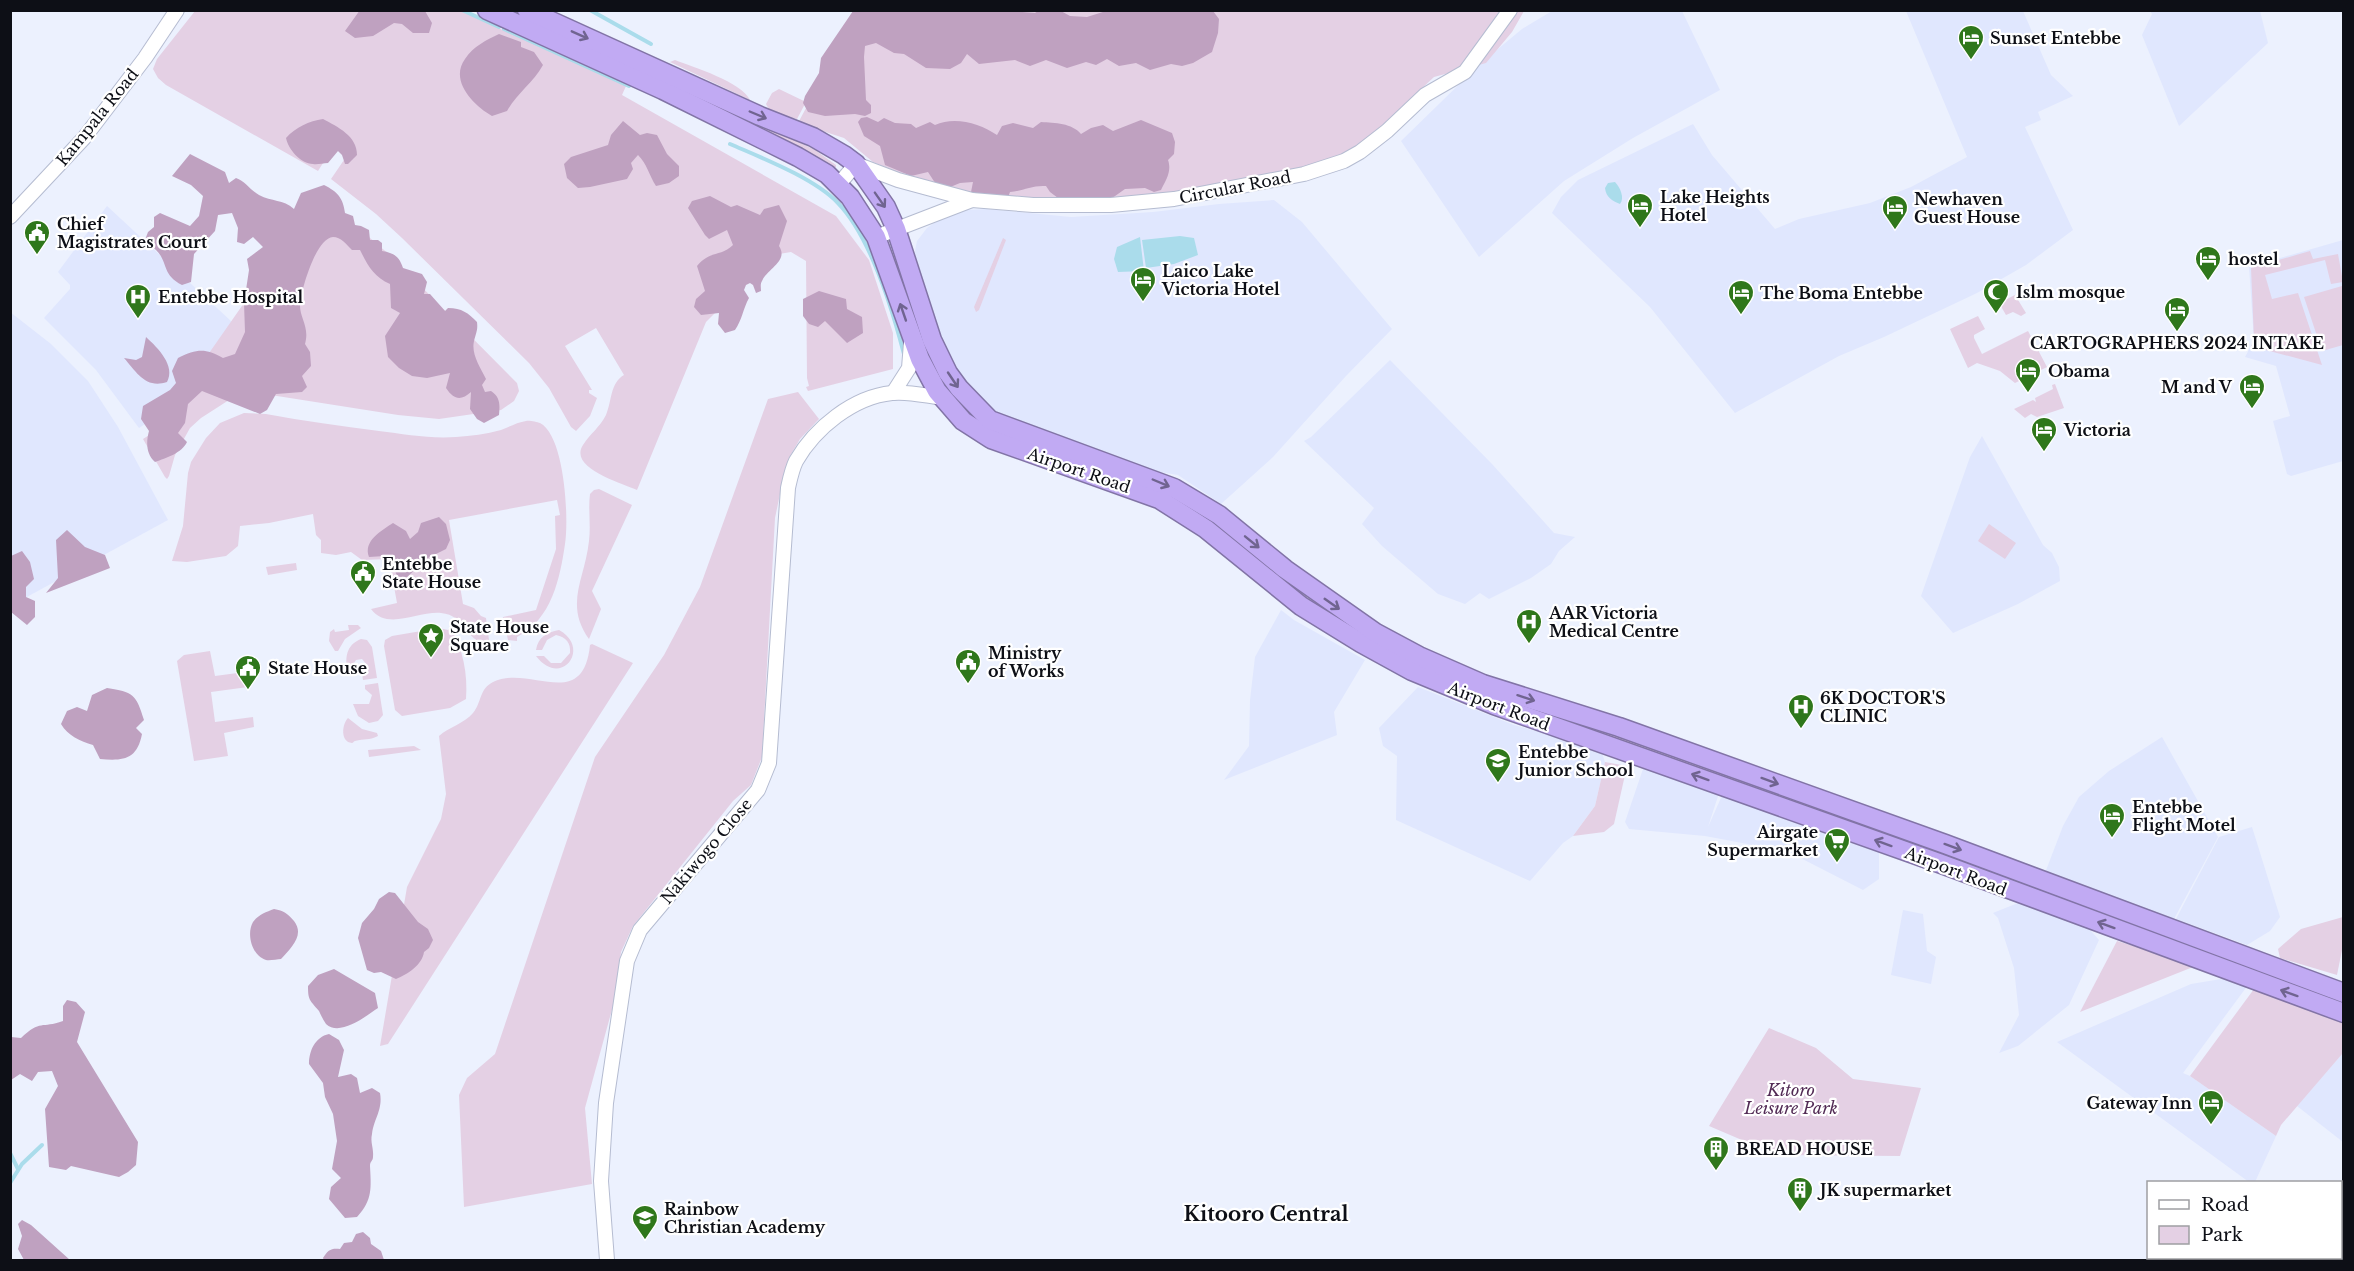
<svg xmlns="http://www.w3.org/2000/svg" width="2354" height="1271" viewBox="0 0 2354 1271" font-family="'Libre Baskerville',serif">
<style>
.built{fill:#e0e7fe}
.green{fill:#e4d0e4}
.forest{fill:#bfa1c0}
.water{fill:#aadceb}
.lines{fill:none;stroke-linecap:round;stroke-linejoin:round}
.stream{stroke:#aadceb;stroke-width:4}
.secondary-casing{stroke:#b5bcd1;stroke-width:16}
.highway-casing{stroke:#8274a6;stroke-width:21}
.secondary{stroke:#fff;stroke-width:14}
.highway{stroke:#c1aaf3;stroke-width:18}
.oneway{stroke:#706490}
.labels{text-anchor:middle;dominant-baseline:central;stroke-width:4.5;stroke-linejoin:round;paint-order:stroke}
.poi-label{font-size:16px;font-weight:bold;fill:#0d0f16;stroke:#fff;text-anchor:start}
.street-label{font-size:16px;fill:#0d0f16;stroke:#fff}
.park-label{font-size:16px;font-style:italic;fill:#522b55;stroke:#fff}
.quarter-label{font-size:20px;font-weight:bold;fill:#0d0f16;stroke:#fff}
</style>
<rect width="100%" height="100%" fill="#ecf1fe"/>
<g class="built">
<path d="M1552 11H1682L1720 90 1633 138 1564 181 1479 257 1401 141 1481 63 1522 29Z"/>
<path d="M1906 11H2023L2051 75 2073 96 2038 112 2041 120 2025 127 2073 230 2026 265 1977 293 1884 337 1839 356 1735 413 1650 307 1552 213 1561 197 1578 180 1693 124 1712 155 1775 229 1799 219 1870 203 1911 187 1967 157Z"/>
<path d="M2150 11H2260L2268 43 2179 126 2142 35 2152 14Z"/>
<path d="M1274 200 1302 222 1392 329 1346 376 1273 457 1221 504 1178 475 1148 470 995 417 946 358 916 265 915 251 917 241 927 228 941 218 964 210 987 209 1071 217 1153 212 1219 204Z"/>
<path d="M107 206 232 322 201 366 148 422 139 428 96 370 44 318 70 289V285L58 272Z"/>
<path d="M2343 240V461L2291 476 2287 474 2273 421 2290 416 2276 366 2245 357 2254 340 2249 267Z"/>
<path d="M10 312 51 344 88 381 118 427 168 520 14 604 10 601Z"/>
<path d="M1390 360 1492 464 1554 533 1575 537 1559 551 1551 564 1531 578 1489 599 1480 593 1465 604 1438 594 1382 546 1362 524 1374 508 1304 441 1311 437Z"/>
<path d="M1982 436 2043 545 2052 553 2059 567 2060 581 2018 604 1953 633 1921 596 1970 457Z"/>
<path d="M1281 610 1294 620 1365 660 1334 712 1337 735 1224 780 1249 746 1250 700 1255 657Z"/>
<path d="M1418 687 1514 725 1575 742 1602 753 1605 762 1595 806 1573 836 1563 843 1530 881 1396 820 1397 756 1383 746 1379 728Z"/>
<path d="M2162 737 2218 837 2174 919 2045 873 2063 826 2079 797 2109 771Z"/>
<path d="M1645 763 1720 790 1708 827 1724 791 1879 842V879L1863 890 1777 846H1758L1705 836 1629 829 1625 822Z"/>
<path d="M2252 827 2280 917 2270 931 2247 945 2176 919 2219 837Z"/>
<path d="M2023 901 2084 923 2099 940 2069 1005 2018 1046 1999 1053 2019 1015 2014 968 1998 918 1993 913Z"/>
<path d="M1903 910 1923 914 1927 951 1936 957 1931 984 1891 975Z"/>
<path d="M2227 978 2248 985 2183 1073 2190 1076 2276 1136 2255 1182H2249L2057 1042 2191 984Z"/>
<path d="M2343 1053V1142L2297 1106Z"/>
</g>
<g class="green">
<path d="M195 11H461L626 86 622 95 836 216 869 260 893 333V369L808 391 806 387 809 386 807 378 806 261 791 252 773 255 706 322 637 490C622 483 568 468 583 445 590 434 600 427 606 415 612 401 610 383 624 375L596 328 565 346 592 390H589V393L597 398 590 416 576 431 571 427 549 388 529 363 402 238 376 214 331 179 346 157 333 147 318 171 166 85 158 78 153 69 157 59Z"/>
<path d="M500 11H512L743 115 815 150 836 165V167L832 169 800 147Z"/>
<path d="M858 11H1524L1512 32 1486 63 1434 77 1373 134 1353 150 1330 161 1273 176 1152 197 1012 198 970 194 923 183 873 162 844 138 798 123Z"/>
<path d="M675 60C693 67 742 82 750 100L670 62Z"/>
<path d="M779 89 806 102 797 119C786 117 771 115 766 104L772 93Z"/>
<path d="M335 208 391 256 517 383 519 391 514 401 501 410 439 419 398 415 258 393 229 400 201 418 190 428 175 455 169 476 167 479 165 477 143 439 154 432 244 303Z"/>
<path d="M1003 238 1006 240 979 310 976 312 974 307Z"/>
<path d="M2310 251 2313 259 2338 254 2343 282 2331 284 2325 260 2265 275 2272 299 2298 293 2322 365 2251 346 2254 340 2251 268Z"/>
<path d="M2342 286 2343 345 2322 351 2304 297Z"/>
<path d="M2015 295 2026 313 2021 316 2013 312 2006 315 1999 303Z"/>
<path d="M1978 316 1985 329 1974 335V338L1982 354 2028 331 2047 367 2015 383 2000 371 1977 363 1968 368 1950 329Z"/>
<path d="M2055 384 2064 408 2037 417 2031 414 2025 418 2014 409 2033 400 2036 402 2035 398 2053 389 2052 385Z"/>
<path d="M798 392 819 419 800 439 790 456 785 470 775 518 762 757 751 785 733 801 633 926 621 952 616 995 585 1108 592 1184 464 1207 459 1095 467 1078 495 1054 595 757 664 655 700 587 768 399Z"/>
<path d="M244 413 266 414C304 421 341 426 379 431 404 434 430 439 456 437 471 436 486 434 501 430 509 427 518 422 526 421 529 420 537 422 540 423 565 436 569 519 565 544 560 578 552 619 517 637V641L508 640 503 617 536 610 556 549 555 516 560 515 557 500 449 520 463 604 474 608 481 616 486 618 489 640 486 643C466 642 466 615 441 613 418 611 387 631 371 609L397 603 389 559 362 560 351 552 336 555 321 553V540L316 535 313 514 269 523 240 526 238 546 226 556 187 562 172 561 183 526 188 473 191 462 206 438 220 423Z"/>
<path d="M599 489 632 505 592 591 601 609 589 639C564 604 585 579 589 541 591 525 588 509 590 494L594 490Z"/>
<path d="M1989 524 2016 543 2005 559 1978 541Z"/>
<path d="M296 563 297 570 268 575 266 567Z"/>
<path d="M348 625H358L361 628 345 639 338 651H335L329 641 330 632 334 629 335 632 349 630Z"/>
<path d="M439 628 448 630 450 628C463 647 468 675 466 699L450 708 402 716 395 710 384 646 385 640 392 636Z"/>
<path d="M559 630C592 648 561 689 536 656H544L551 663H561L570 653C571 643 566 637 556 635L547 640 542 650H536C538 637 547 632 559 630Z"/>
<path d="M361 639 367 640 372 647 377 678 363 680 362 674 367 671 368 666 362 659 356 660 352 666 347 667C345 655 348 644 361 639Z"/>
<path d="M592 644 633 663 388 1044 380 1046 407 887 441 819 446 794 439 736C449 727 465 723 473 713 482 702 479 689 493 682 530 664 583 713 590 645Z"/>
<path d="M210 651 215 676 245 672 248 687 211 692 215 722 253 717 254 727 224 733 228 756 194 761 177 661 184 655Z"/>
<path d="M378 683 383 715 378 721 369 723 358 716 353 704H369L372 695 365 689V685Z"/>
<path d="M348 718 362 729 377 733 378 736C368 741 365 738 355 741 354 741 353 743 352 743 340 742 342 724 348 718Z"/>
<path d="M1578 724 1631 740 2228 955 2221 958 1578 728Z"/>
<path d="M414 746 421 750 369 757 368 750Z"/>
<path d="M1605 762 1627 766 1614 824 1604 832 1573 836 1595 806Z"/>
<path d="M2343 917V945L2337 975 2280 958 2278 949 2301 929Z"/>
<path d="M2117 941 2198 965 2080 1012Z"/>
<path d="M2254 989 2343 1021V1053L2281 1125 2276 1136 2190 1076Z"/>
<path d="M1769 1028 1816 1048 1853 1079 1921 1088 1900 1156 1777 1155 1709 1126Z"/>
</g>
<g class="forest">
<path d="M360 10 425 11 432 23 429 33H413L402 24 394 23 373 36 355 38 345 31Z"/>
<path d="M1008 11 1035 13 1038 11H1061L1070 16 1087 17 1106 11H1213L1219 19 1218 33 1212 52 1193 63 1182 66 1171 64 1150 70 1136 63 1119 66 1107 59 1096 65 1086 62 1067 68 1046 60 1030 66 1015 60 979 64 967 54 961 63 950 69 926 68 904 54 894 53 876 43 865 46 864 57 866 100 871 105V113L865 116 855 114 825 116 808 112 803 103 805 96 819 73 821 58 853 11Z"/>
<path d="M499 34 521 42V47L534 52 543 65C533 83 517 93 507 111L492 116C474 106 449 81 465 59 473 46 487 40 499 34Z"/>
<path d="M867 117 878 122 884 118 895 123 911 124 916 128 930 122 935 125C954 116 980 123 997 135L1002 126 1013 123 1033 128 1041 122C1055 123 1072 123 1081 134L1091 128 1103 125 1113 131 1141 120 1172 133 1175 142 1174 154 1168 160C1172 171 1166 180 1161 190L1154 192 1145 188 1125 189 1108 201H1081L1073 197 1062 201 1050 192 1046 186C1032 185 1023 191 1010 192L1007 200 970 197 973 182 960 183 943 190 939 189 928 172 911 176 885 165 880 146 864 136 858 122 861 118Z"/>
<path d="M323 119C338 127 357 136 357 155L348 164H345L342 155 338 151 328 163C323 163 317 165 313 164 301 164 288 149 286 138 296 127 309 121 323 119Z"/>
<path d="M623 121 640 135 647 133 657 135 667 154 679 166V176L669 183 656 186C649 175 647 164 638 155L631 163 633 169 627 179 590 187 578 188 567 178 564 164 571 157 608 145 611 135Z"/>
<path d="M190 154 225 172 229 183 236 178C245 181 250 190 259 195 272 202 283 199 294 209L301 193 324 185C338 192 343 198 345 213L353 216 355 225 361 226 369 230 370 240H378L382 243V251C394 253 399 256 403 268L422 274 427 282 424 294H430L445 311 448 308C462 308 468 313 477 322 478 330 476 333 474 341 471 354 480 367 486 379L482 385 485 392 491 391C500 397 500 404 499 415L484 423 477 419 470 409 471 392C461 401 454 400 446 388L450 373 427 378 412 376 399 368 388 357 385 336 400 313 391 308 390 284C374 277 368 266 360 250H352C346 244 341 237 333 237 316 238 302 288 300 303 299 318 310 326 305 344L310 352 311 366 302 376 307 387 302 392 276 394 267 410 260 414 202 391 188 404 185 423 178 433 187 442C182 453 166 458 155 462 146 454 146 442 149 431L141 419 143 406 170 390 176 383 172 371 178 358C197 349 205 348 223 358L235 354 245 332 244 303 249 270 247 259 263 247 253 237 244 244 237 242 238 228 232 213 218 215 215 231 194 254 191 282 182 285C161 274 169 263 156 250 152 246 149 245 145 240L148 232 154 227V217L160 213 190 226 199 216 203 196 191 185 172 176Z"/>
<path d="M710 196 731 207 737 205 760 215 764 209 779 205 787 221 779 246C789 261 767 269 762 281 760 284 761 288 761 291L756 293 753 285 750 283 746 285 744 290 749 298C743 309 742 320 735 330L725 333 718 324 719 313 701 315 694 307 696 299 705 291 697 266C710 250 721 257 733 245L727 230 709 239 705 235 688 208 692 201Z"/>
<path d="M819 291 846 299 847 309 862 317 863 333 847 343 825 321 818 327 809 324 803 316V299Z"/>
<path d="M146 337C158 348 176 366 167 382 146 389 137 373 124 358L136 360 142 357Z"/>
<path d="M439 517 446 524 450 540 446 549 428 558 406 578 397 576 392 562 385 556 369 557C363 541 381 531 393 523L406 531 410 539 418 532 421 523Z"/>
<path d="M67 530 85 547 105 555 110 568 46 593 58 578 56 540Z"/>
<path d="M22 551 30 562 34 579 26 587V597L35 601V617L27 625 11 612V556Z"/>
<path d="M107 688C133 692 136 694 144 720L136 728 142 734C137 760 123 761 100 759L93 745C80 741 68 736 61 724L67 711 77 707 87 711 92 695Z"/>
<path d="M389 892 395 893 418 922 428 929 433 940 429 948 424 952C422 965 408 974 396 979L381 972 374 973 367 970 358 938 362 923 374 909 379 899Z"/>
<path d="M274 909C284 911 287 913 294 921 305 935 291 948 281 959 277 959 270 961 266 960 252 956 246 934 253 922 258 915 266 912 274 909Z"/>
<path d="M334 969 375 993 378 1008C366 1016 340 1037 326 1024 323 1020 321 1015 319 1011 310 1000 308 1001 308 986L318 975Z"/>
<path d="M67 1000 76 1002 85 1012 77 1042 138 1142 136 1165 128 1172 119 1177 71 1166 66 1170 49 1167 45 1109 58 1086 52 1071 38 1072 32 1081 20 1074 11 1080V1037L21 1038C41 1019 41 1029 63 1021V1006Z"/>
<path d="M329 1034 339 1040 344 1050 338 1077 351 1074 357 1078 360 1093 372 1088 380 1093C383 1110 374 1118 372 1134 370 1142 374 1149 373 1157 373 1161 370 1161 370 1166 371 1187 373 1200 357 1217L345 1218 329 1199 331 1187 341 1178 332 1169 337 1141 333 1114 325 1097 323 1083 309 1064C309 1051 315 1037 329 1034Z"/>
<path d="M22 1220 31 1225 70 1260H24L18 1249 22 1236 18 1224Z"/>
<path d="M363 1232 370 1238 371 1244 381 1251 384 1260H324L323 1258C328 1250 331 1248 340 1249L344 1243 352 1242 356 1234Z"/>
</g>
<g class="water">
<path d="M1615 182C1620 187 1625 198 1620 204 1612 201 1606 197 1605 188L1608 183Z"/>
<path d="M1180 236 1194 238 1198 255 1174 264 1146 268 1142 240Z"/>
<path d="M1140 237 1144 271 1118 272 1114 259 1117 247Z"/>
</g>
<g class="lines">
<g class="stream">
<path d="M462 10 499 27"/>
<path d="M590 10 651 44"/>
<path d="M504 29 629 86"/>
<path d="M730 144C762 158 814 178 838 203 871 237 892 308 904 354"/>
<path d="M10 1153 18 1169"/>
<path d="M10 1183 22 1164 42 1145"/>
</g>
<defs>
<g id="secondary">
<path d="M839 184 856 164 898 180 972 200 1033 205H1111L1174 199 1304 174 1344 161 1360 152 1387 131 1425 95 1465 72 1510 10"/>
<path d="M10 217 84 138 145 58 177 10"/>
<path d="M876 237 972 200"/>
<path d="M893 393 909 368 911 343"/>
<path d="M607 1260 601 1181 606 1103 627 961 640 930 758 790 769 763 788 488C790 479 792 469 796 461 815 428 853 397 892 393 909 391 926 396 943 398"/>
</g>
<g id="highway">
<path d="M487 10 663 90 798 157 827 174 850 197 876 237 920 359 937 391 963 421 991 439 1159 499 1206 529 1301 606 1361 643 1412 671 1494 705 1939 863 2344 1013"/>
<path d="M527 10 760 116 813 137 844 155 856 164 886 207 896 229 932 340 948 373 959 388 990 420 1174 488 1219 515 1285 569 1376 633 1419 656 1483 684 1619 727 1945 844 2344 993"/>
</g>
</defs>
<use href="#secondary" class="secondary-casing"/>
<use href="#highway" class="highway-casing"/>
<use href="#secondary" class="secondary"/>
<use href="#highway" class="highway"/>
</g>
<defs><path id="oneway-shaft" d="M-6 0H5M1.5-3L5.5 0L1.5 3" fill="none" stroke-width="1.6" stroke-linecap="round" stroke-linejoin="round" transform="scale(1.5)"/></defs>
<g class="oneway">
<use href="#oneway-shaft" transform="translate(580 35) rotate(24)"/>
<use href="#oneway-shaft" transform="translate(758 115) rotate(23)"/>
<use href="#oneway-shaft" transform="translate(880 200) rotate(55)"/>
<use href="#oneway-shaft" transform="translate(903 312) rotate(-109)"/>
<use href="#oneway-shaft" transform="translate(953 380) rotate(56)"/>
<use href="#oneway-shaft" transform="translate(1161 483) rotate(23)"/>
<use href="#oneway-shaft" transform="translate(1252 542) rotate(39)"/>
<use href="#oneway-shaft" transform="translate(1332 604) rotate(35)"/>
<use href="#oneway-shaft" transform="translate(1526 698) rotate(18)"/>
<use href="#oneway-shaft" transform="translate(1700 777) rotate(-160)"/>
<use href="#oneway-shaft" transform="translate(1770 781) rotate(20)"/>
<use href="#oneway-shaft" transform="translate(1883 843) rotate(-160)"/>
<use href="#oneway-shaft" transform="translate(1953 847) rotate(20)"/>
<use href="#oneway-shaft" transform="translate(2106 925) rotate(-160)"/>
<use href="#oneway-shaft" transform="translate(2289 993) rotate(-160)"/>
</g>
<defs>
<symbol id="hotel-pin" viewBox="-11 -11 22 30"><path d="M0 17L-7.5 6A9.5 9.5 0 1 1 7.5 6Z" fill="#2f771b" stroke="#fff"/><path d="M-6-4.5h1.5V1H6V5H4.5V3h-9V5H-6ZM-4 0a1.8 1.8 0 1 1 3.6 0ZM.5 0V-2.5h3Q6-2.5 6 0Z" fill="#fff"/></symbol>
<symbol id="civic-pin" viewBox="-11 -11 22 30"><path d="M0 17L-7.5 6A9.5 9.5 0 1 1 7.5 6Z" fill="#2f771b" stroke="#fff"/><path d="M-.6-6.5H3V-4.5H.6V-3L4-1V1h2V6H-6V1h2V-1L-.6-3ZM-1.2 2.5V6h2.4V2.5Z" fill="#fff"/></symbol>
<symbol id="mosque-pin" viewBox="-11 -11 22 30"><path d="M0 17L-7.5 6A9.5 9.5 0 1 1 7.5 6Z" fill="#2f771b" stroke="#fff"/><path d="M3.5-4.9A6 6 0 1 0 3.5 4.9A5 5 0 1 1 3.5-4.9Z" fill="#fff"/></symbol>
<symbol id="hospital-pin" viewBox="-11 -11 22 30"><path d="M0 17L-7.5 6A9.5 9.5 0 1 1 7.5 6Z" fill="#2f771b" stroke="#fff"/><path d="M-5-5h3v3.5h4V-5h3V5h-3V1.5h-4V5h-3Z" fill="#fff"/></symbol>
<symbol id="sight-pin" viewBox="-11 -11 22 30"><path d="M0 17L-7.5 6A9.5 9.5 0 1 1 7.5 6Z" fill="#2f771b" stroke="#fff"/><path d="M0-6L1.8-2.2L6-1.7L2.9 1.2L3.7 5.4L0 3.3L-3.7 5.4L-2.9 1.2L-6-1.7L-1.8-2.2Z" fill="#fff"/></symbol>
<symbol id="school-pin" viewBox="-11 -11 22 30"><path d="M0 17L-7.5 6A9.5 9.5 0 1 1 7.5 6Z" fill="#2f771b" stroke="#fff"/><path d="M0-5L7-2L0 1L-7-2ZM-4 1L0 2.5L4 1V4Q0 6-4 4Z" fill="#fff"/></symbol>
<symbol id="supermarket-pin" viewBox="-11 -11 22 30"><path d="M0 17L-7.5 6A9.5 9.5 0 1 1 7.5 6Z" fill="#2f771b" stroke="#fff"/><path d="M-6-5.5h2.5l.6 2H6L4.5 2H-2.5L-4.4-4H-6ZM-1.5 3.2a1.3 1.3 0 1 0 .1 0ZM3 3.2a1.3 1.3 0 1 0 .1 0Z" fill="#fff"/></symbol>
<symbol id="building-pin" viewBox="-11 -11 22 30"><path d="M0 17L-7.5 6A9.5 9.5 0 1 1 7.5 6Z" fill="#2f771b" stroke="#fff"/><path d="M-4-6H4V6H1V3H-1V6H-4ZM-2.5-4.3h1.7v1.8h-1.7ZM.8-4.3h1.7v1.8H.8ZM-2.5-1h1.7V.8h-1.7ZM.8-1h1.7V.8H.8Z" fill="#fff"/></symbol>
</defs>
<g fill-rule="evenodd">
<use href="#hotel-pin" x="1956" y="23" width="30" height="40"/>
<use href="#hotel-pin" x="1625" y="191" width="30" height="40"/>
<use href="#hotel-pin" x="1880" y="193" width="30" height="40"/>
<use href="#civic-pin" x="22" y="218" width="30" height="40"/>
<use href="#hotel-pin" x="2193" y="244" width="30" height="40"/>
<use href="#hotel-pin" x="1128" y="265" width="30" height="40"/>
<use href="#mosque-pin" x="1981" y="277" width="30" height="40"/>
<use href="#hotel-pin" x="1726" y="278" width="30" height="40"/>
<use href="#hospital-pin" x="123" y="282" width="30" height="40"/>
<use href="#hotel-pin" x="2162" y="295" width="30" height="40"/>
<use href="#hotel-pin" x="2013" y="356" width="30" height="40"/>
<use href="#hotel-pin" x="2237" y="372" width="30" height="40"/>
<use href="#hotel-pin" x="2029" y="415" width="30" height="40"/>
<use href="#civic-pin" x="348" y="558" width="30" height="40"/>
<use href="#hospital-pin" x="1514" y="607" width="30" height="40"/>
<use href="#sight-pin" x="416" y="621" width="30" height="40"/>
<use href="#civic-pin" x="953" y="647" width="30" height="40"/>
<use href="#civic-pin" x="233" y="653" width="30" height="40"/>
<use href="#hospital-pin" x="1786" y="692" width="30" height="40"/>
<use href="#school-pin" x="1483" y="746" width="30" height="40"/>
<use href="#hotel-pin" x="2097" y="801" width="30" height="40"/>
<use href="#supermarket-pin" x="1822" y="826" width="30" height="40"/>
<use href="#hotel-pin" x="2196" y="1088" width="30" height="40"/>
<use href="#building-pin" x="1701" y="1134" width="30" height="40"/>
<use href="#building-pin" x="1785" y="1175" width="30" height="40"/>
<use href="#school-pin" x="630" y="1203" width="30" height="40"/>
</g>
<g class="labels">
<g class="poi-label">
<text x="1990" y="38">Sunset Entebbe</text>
<text x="1660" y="197">Lake Heights<tspan x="1660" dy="18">Hotel</tspan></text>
<text x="1914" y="199">Newhaven<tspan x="1914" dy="18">Guest House</tspan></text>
<text x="57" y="224">Chief<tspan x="57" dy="18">Magistrates Court</tspan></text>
<text x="2228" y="259">hostel</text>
<text x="1162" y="271">Laico Lake<tspan x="1162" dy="18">Victoria Hotel</tspan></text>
<text x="2016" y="292">Islm mosque</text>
<text x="1760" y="293">The Boma Entebbe</text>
<text x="158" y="297">Entebbe Hospital</text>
<text x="2177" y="343" text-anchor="middle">CARTOGRAPHERS 2024 INTAKE</text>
<text x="2048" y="371">Obama</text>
<text x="2232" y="387" text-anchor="end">M and V</text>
<text x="2064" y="430">Victoria</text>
<text x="382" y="564">Entebbe<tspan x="382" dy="18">State House</tspan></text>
<text x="1549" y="613">AAR Victoria<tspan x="1549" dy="18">Medical Centre</tspan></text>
<text x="450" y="627">State House<tspan x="450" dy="18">Square</tspan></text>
<text x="988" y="653">Ministry<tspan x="988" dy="18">of Works</tspan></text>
<text x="268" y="668">State House</text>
<text x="1820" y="698">6K DOCTOR'S<tspan x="1820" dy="18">CLINIC</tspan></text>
<text x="1518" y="752">Entebbe<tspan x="1518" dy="18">Junior School</tspan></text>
<text x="2132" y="807">Entebbe<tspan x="2132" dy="18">Flight Motel</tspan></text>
<text x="1818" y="832" text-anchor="end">Airgate<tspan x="1818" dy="18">Supermarket</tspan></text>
<text x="2192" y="1103" text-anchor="end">Gateway Inn</text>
<text x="1736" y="1149">BREAD HOUSE</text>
<text x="1820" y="1190">JK supermarket</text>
<text x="664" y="1209">Rainbow<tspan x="664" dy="18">Christian Academy</tspan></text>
</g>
<g class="street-label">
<text transform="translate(97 117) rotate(-51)">Kampala Road</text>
<text transform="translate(1235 187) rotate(-11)">Circular Road</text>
<text transform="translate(1079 470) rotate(19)">Airport Road</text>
<text transform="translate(1499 706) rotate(21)">Airport Road</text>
<text transform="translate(706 851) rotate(-50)">Nakiwogo Close</text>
<text transform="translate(1956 871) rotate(21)">Airport Road</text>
</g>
<g class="park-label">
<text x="1791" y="1090">Kitoro<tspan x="1791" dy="18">Leisure Park</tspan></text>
</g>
<g class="quarter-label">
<text x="1266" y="1214">Kitooro Central</text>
</g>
</g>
<rect width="2354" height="1271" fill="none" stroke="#0d0f16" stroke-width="24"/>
<rect x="2147" y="1181" width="195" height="78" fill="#ffffff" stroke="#9e9fa2" stroke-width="1.5"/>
<rect x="2159" y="1200" width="30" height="9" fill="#ffffff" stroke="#9e9fa2" stroke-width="1.5"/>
<text x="2201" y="1211" font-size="18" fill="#0d0f16">Road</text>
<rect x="2159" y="1226" width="30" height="18" fill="#e4d0e4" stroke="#9e9fa2" stroke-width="1.5"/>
<text x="2201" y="1241" font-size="18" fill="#0d0f16">Park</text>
</svg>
